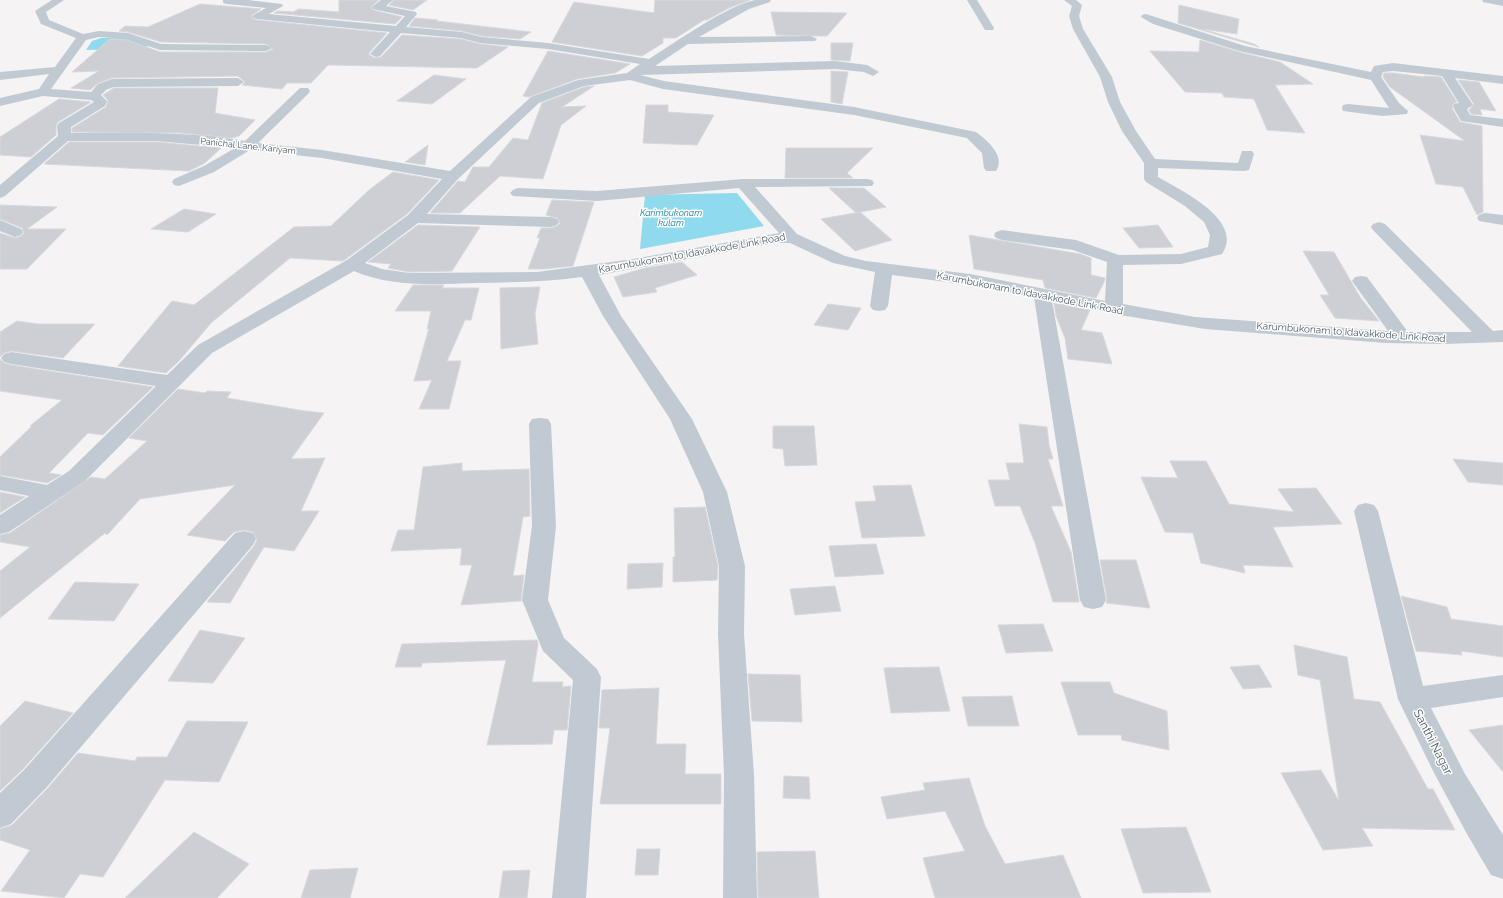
<svg xmlns="http://www.w3.org/2000/svg" width="1503" height="898" viewBox="0 0 1503 898" font-family="Raleway,sans-serif">
<style>
.water{fill:#90daee}
.building{fill:#cdcfd5;stroke:#d7d9de}
.lines{fill:none;stroke-linecap:round;stroke-linejoin:round}
.minor{fill:#c1cad2;fill-rule:evenodd}
.labels{text-anchor:middle;dominant-baseline:central;stroke-width:3;stroke-linejoin:round;paint-order:stroke}
.far-street-label{font-size:9px;fill:#4a5661;stroke:#fff}
.far-water-label{font-size:9px;font-style:italic;fill:#0c7c9b;stroke:#fff}
.street-label{font-size:10px;fill:#4a5661;stroke:#fff}
.near-street-label{font-size:12px;fill:#4a5661;stroke:#fff}
</style>
<rect width="100%" height="100%" fill="#f5f3f3"/>
<g class="water">
<path d="M101 38H127L149 46C131 51 105 49 86 50L92 41Z"/>
<path d="M737 193 764 226 640 249 645 195Z"/>
</g>
<g class="building">
<path d="M339 0H379L371 7 373 10 402 17 395 24 274 13 278 11 293 12 299 9 339 12Z"/>
<path d="M394 0H427L413 10 389 5Z"/>
<path d="M655 0H750L729 8 707 20H704L676 38H663V43L642 56 552 42 574 2 654 13Z"/>
<path d="M200 4 261 9 251 16 253 19 257 20 387 33 369 53V55L375 58 381 57 402 35 461 39 480 44 508 47 477 68 328 65 311 83H287L282 89 242 85 245 82 238 76 112 78 98 83 90 90 71 88 99 71 72 72 110 39 127 40 160 52H266L273 49 266 44 161 42 128 32 119 31 125 26 148 27Z"/>
<path d="M1179 5 1239 19 1237 34 1202 29 1254 44 1259 47 1178 23Z"/>
<path d="M771 12 847 13 827 36H814L776 35Z"/>
<path d="M415 18 438 20 437 21 531 32 520 39 481 36 462 31 409 26Z"/>
<path d="M1200 40 1239 52 1280 62 1313 84 1275 85 1305 133 1267 130 1254 99 1224 97 1222 93 1185 92 1150 51 1199 52Z"/>
<path d="M831 43H853L850 61 831 60Z"/>
<path d="M548 51 630 64 615 73 577 79 529 97 523 96Z"/>
<path d="M831 71 848 72 842 104 831 102Z"/>
<path d="M1384 73H1393L1424 77V76L1441 77 1457 102 1453 104 1452 108 1460 122 1482 126 1483 212 1477 215 1463 187 1436 184 1420 135 1465 141 1390 87 1383 77Z"/>
<path d="M434 75 466 79 432 104 397 101Z"/>
<path d="M1458 80 1479 82 1496 111 1480 109 1482 115 1471 114 1469 110 1474 104Z"/>
<path d="M594 86 562 107 586 106 561 125 543 179 500 176 460 213H430L458 181 465 182 473 167H489L513 138 528 140 542 103 584 87Z"/>
<path d="M114 88H218L215 113 255 120 239 136 232 138 180 133 72 132V128L106 107 108 100 103 95Z"/>
<path d="M59 99 91 102 58 122 56 126V135L31 157 0 155V137Z"/>
<path d="M646 105H668V112L714 115 697 145 643 143Z"/>
<path d="M69 142H156L221 148 205 163 189 171 44 164Z"/>
<path d="M428 145 425 165 405 162Z"/>
<path d="M786 148H873L847 173 853 178H785Z"/>
<path d="M393 172 439 180 407 214 343 261 290 258 211 323 179 361 166 373 118 366 172 301 194 305 294 227 331 226 369 190Z"/>
<path d="M829 188H864L886 207 856 213Z"/>
<path d="M552 200 594 202 573 266 544 269H528L540 238H537L541 228H551L557 226 560 223 557 218 546 215Z"/>
<path d="M0 205 57 207 27 229H66L27 269H0V233L15 238 21 236 24 233 22 228 0 219Z"/>
<path d="M184 209 216 214 188 232 151 229Z"/>
<path d="M860 212 892 240 855 251 821 219Z"/>
<path d="M418 225 480 227 452 271 409 272 388 268 391 264 368 262Z"/>
<path d="M1158 225 1173 247 1139 248 1123 228Z"/>
<path d="M969 235 1080 254 1091 258V275L1105 278V280L1096 298 1045 288 1043 280 974 269Z"/>
<path d="M1303 251 1334 252 1360 297 1379 321 1335 318 1320 295H1329Z"/>
<path d="M682 262 697 275 655 288 657 292 623 297 614 277 645 268Z"/>
<path d="M413 285H444L442 288H479L471 320H465L447 361H461L449 409H419L432 380 414 381 429 328 427 329 431 311H395Z"/>
<path d="M540 287 535 314 538 344 501 349 500 288Z"/>
<path d="M1054 303 1090 310 1081 330 1102 333 1112 364 1068 359 1065 338 1056 316Z"/>
<path d="M828 304 861 308 848 330 814 325Z"/>
<path d="M17 321 38 324H95L63 358 11 351 4 353 0 357V332Z"/>
<path d="M0 359 4 363 11 365 153 387 103 435 88 433 49 473 61 475 47 483 0 475V457L32 426H30L62 400 0 391Z"/>
<path d="M178 389 205 393 207 391 231 392 227 398 305 411 324 413 291 459 325 458 301 511H319L294 551 264 547 230 603 207 602 254 546 257 540 253 532 244 530 234 532 225 541 187 535 235 485 140 499 107 535 105 533 0 618V571L30 547 0 542V535L10 533 91 477 105 479 147 441 129 438Z"/>
<path d="M1019 424 1047 427 1049 445 1053 459H1048L1063 506H1051L1071 552 1079 602H1053L1035 543 1020 506H995L988 480H1010L1006 463H1024Z"/>
<path d="M773 426H814L817 465 785 466 783 449 773 448Z"/>
<path d="M1453 459 1503 463V485L1468 482Z"/>
<path d="M1170 461H1206L1229 504 1294 512 1278 489 1316 488 1342 524 1273 527 1293 567 1243 565 1245 573 1201 563 1193 533 1165 532 1141 477 1178 478Z"/>
<path d="M462 463V471L529 469 530 516 523 517 513 576 524 575 521 601 461 605 472 565H460L462 548 391 551 398 530H414L423 467Z"/>
<path d="M911 485 925 536 862 538 855 502 876 501 873 486Z"/>
<path d="M0 492 25 497 0 513Z"/>
<path d="M705 507 718 566 717 580 673 582V557H675L674 508Z"/>
<path d="M876 544 884 574 835 577 829 546Z"/>
<path d="M1100 560H1136L1150 608 1106 603 1107 600Z"/>
<path d="M663 563 662 587 627 589 628 564Z"/>
<path d="M75 582 139 584 114 621 48 619Z"/>
<path d="M835 586 841 611 795 615 790 589Z"/>
<path d="M1401 596 1447 607 1451 619 1503 626V657L1461 651 1462 655 1416 651Z"/>
<path d="M1043 624 1053 651 1006 653 998 625Z"/>
<path d="M200 630 245 638 213 683 168 681Z"/>
<path d="M537 640 538 644 532 682H563L562 687 571 686 567 730H554L552 744 487 745 506 660 422 663 421 667H395L402 644Z"/>
<path d="M1294 645 1347 657 1354 699 1380 702 1428 789H1433L1455 830 1362 828 1373 846 1323 850 1281 773 1321 770 1339 801 1320 680 1298 675Z"/>
<path d="M1259 665 1272 687 1243 689 1230 667Z"/>
<path d="M939 667 950 711 891 713 884 668Z"/>
<path d="M748 674 800 675 802 722 752 721Z"/>
<path d="M1061 682H1110L1114 693 1167 711 1169 750 1122 740 1121 735H1078Z"/>
<path d="M659 688 656 744H686L685 774H721V804H600L610 728H599L602 690Z"/>
<path d="M1012 696 1019 726H968L962 697Z"/>
<path d="M25 701 73 713 23 769 0 791V726Z"/>
<path d="M187 721 248 722 219 782 165 780 103 877 80 874 64 898 1 891 30 850 0 840V829L12 825 47 789 78 753 135 761 137 757H167Z"/>
<path d="M1503 725V772L1469 730Z"/>
<path d="M784 776 809 777 810 799 783 798Z"/>
<path d="M969 778 985 826 1005 864 1063 855 1081 898H935L923 858 965 851 945 811 887 819 881 797 925 790 923 783Z"/>
<path d="M1186 827 1211 892 1143 893 1121 829Z"/>
<path d="M194 832 249 864 217 898H125Z"/>
<path d="M637 849H660L658 875H635Z"/>
<path d="M815 851 819 898H758L757 852Z"/>
<path d="M358 868 350 898H301L310 870Z"/>
<path d="M530 870 527 898H499L503 871Z"/>
</g>
<g class="lines">
<g class="minor">
<path d="M52 0H64L46 12 49 20 83 34 99 31 128 33 161 44 266 45 272 48 266 51 160 50 127 39 99 37 86 40 51 89 91 92 98 84 112 79 238 78 244 82 238 86 114 87 106 90 101 95 107 101 105 106 71 127V133C129 133 188 131 245 141L300 88H308L310 91 308 94 258 143 322 150 450 171 531 97 578 80 627 73 640 64 548 49 480 43 461 38 401 33 380 56 376 57 370 54 390 32 257 19 253 18 252 16 266 8 227 4 223 3V0H248L282 4 283 6 269 14 396 26 405 16 373 9 372 7 381 0H393L386 6 416 12 417 14 406 27 462 32 481 37 548 43 649 59C676 42 726 6 755 0 760 0 766 0 771 0L770 2 749 9 699 37 811 36 817 39 815 41 688 44 655 66 835 61 867 65 879 72 873 76 864 72 835 69 640 75 664 81 854 107 976 132C987 140 1006 156 996 171H986L984 168 982 153 967 138 854 115 663 89 630 80 584 86 539 103 458 179 427 214 551 217 557 219 559 222 557 225 551 227 418 223 365 263 382 269 409 273 537 272 633 259 779 233 739 188 597 201 513 196 510 193 513 190 518 188 597 191 743 179H867L872 180 874 183 872 186 755 187 797 234 845 256 866 261 970 274 1105 301 1107 262 1073 250 1002 240 996 238 994 235 996 232 1002 230 1076 240 1119 255 1181 254 1208 247 1210 235 1204 222 1185 206 1146 182 1144 179V163L1122 131 1108 102 1100 77 1073 29 1069 16 1072 6 1064 0H1076L1082 5 1079 16 1083 29 1112 77 1120 102 1136 131 1155 159 1238 163 1242 151H1252L1254 154 1249 170 1244 171 1158 168V177C1180 190 1245 220 1222 254L1181 264 1123 265V304L1195 317 1388 331 1352 281 1355 277 1361 276 1367 277 1408 332H1472L1373 230 1371 227 1373 224 1379 222 1385 224 1493 331 1503 330V342L1444 344 1386 343 1205 329 1114 314 1052 301 1106 600 1102 607 1093 609 1084 607 1080 600 1034 297 970 285 892 275 888 306 885 310 879 311 873 310 870 306 875 272 833 263 790 243H776L599 275 621 316 692 419 727 492 745 566 744 634 754 775 757 898H723L724 775 718 634 719 566 703 492 670 419 603 316 582 277C548 282 513 282 478 283 437 284 393 288 354 271L212 353 85 481 9 532 0 534V515L29 496 0 490V476L47 485 69 471 156 386 11 364 4 362 1 358 4 354 11 352 167 375 198 345 347 260 408 215 442 179 322 158 250 150 214 172 179 186 174 185 172 182 174 179 204 166 235 148 156 141H68L5 196 0 198V185L58 136 57 126 59 123 94 102 91 100 43 96 0 106V98L39 89 49 74 0 80V72L55 67 76 38 41 24 35 11Z"/>
<path d="M967 0H977L994 28 993 30H985Z"/>
<path d="M1482 0H1503V6L1483 2Z"/>
<path d="M1146 14 1245 46 1371 72 1374 66 1393 63 1503 76V84L1455 78 1473 105 1467 109 1470 115 1503 119V127L1461 121 1453 107 1454 104 1459 103 1442 76 1393 71 1383 72 1381 77 1399 103 1408 111 1407 114 1382 116 1343 111 1342 108 1343 105 1348 104 1389 108 1371 80 1239 51 1153 24 1141 17 1142 15Z"/>
<path d="M1485 213 1503 215V225L1479 221 1477 218 1479 215Z"/>
<path d="M0 220 21 229 23 232 21 235 15 237 0 231Z"/>
<path d="M540 418 548 419 551 424 556 526 548 600 564 638 597 669 601 677 586 898H552L573 680 543 651 522 600 532 526 529 424 532 419Z"/>
<path d="M1366 503 1374 505 1378 511 1423 686 1503 675V697L1431 708 1465 774 1503 835V879L1491 875 1467 834 1433 771 1398 699 1354 511 1358 505Z"/>
<path d="M244 531 253 533 256 539 253 545 46 788 11 824 0 828V793L24 770 235 533Z"/>
</g>
</g>
<g class="labels">
<g class="far-street-label">
<text transform="translate(248 146) rotate(6)">Panichal Lane, Kariyam</text>
</g>
<g class="far-water-label">
<text x="671" y="213">Karimbukonam<tspan x="671" dy="10">kulam</tspan></text>
</g>
<g class="street-label">
<text transform="translate(692 253) rotate(-10)">Karumbukonam to Idavakkode Link Road</text>
<text transform="translate(1030 293) rotate(11)">Karumbukonam to Idavakkode Link Road</text>
<text transform="translate(1351 332) rotate(4)">Karumbukonam to Idavakkode Link Road</text>
</g>
<g class="near-street-label">
<text transform="translate(1433 742) rotate(63)">Santhi Nagar</text>
</g>
</g>
</svg>
